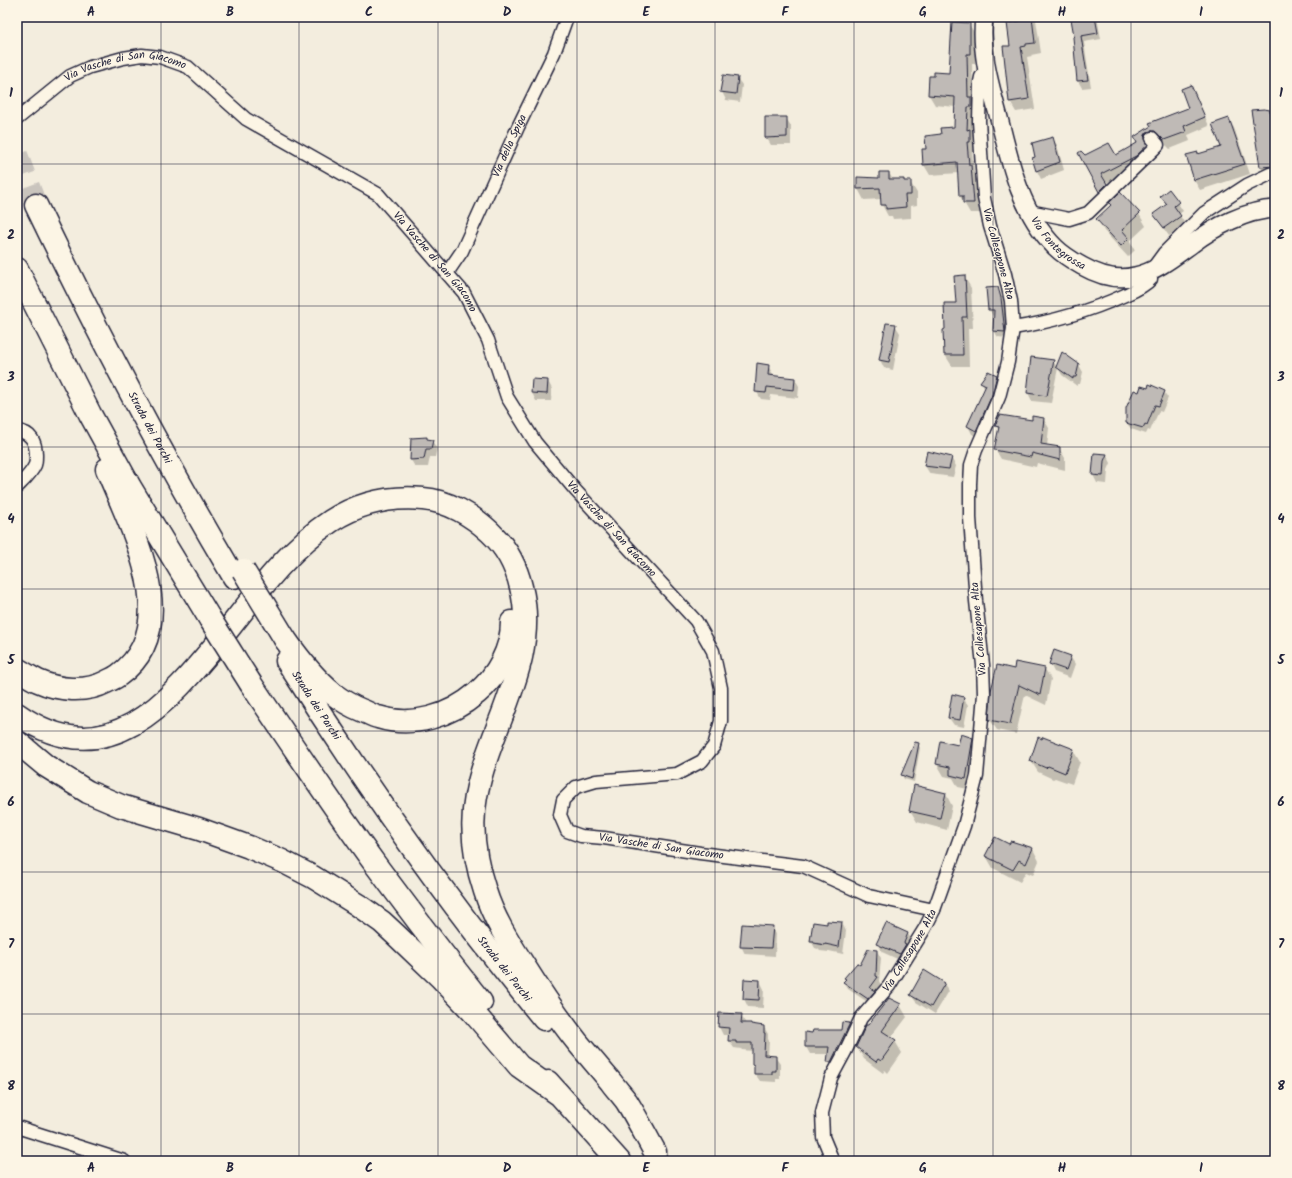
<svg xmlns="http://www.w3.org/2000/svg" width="1292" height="1178" viewBox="0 0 1292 1178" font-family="Kalam,sans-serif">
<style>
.shadow{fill:#0003;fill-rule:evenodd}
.building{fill:#bfbab6;stroke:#22223b}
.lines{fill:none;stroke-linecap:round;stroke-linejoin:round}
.highway-tunnel{stroke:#c9c4bd;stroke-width:22;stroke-dasharray:22 11;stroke-linecap:butt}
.street-casing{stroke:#22223b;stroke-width:15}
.secondary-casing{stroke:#22223b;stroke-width:20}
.highway-casing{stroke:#22223b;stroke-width:25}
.street{stroke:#fcf5e5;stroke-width:12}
.secondary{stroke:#fcf5e5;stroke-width:17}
.highway{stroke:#fcf5e5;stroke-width:22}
.highway-bridge-casing{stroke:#22223b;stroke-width:25;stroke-linecap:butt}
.highway-bridge{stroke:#fcf5e5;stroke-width:22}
.grid{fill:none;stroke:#22223b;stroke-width:1;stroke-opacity:0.55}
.labels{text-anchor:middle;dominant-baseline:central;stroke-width:3;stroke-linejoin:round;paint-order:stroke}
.street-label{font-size:11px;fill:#22223b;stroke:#fcf5e5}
.neatline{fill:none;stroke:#22223b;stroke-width:1.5}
.grid-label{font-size:13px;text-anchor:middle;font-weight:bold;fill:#22223b}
</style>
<rect width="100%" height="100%" fill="#f3edde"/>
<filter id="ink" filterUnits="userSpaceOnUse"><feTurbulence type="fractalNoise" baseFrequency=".025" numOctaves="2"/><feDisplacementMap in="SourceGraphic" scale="8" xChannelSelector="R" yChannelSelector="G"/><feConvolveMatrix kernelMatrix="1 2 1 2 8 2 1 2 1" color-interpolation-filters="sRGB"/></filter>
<g filter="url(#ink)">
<g class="shadow">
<path d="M891 17H902V19H892Z"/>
<path d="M1021 17H1034L1036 20 1041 53 1031 55 1032 56 1027 57 1035 109 1016 112 1010 102 1011 46 1022 22Z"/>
<path d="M1075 17H1097L1101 39 1084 42 1091 87 1082 88 1078 81 1074 38 1075 37Z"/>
<path d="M969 24 975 34V64H972L973 102 976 108 974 117 973 135 976 140 975 152H972L974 172 977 177 980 213H970L960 196 959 173 930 175 924 165 923 150H927L942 135 955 128 956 107 935 105 929 95 950 74Z"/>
<path d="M724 76 737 78 742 85 740 102 726 100 722 92Z"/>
<path d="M1191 86 1196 95 1209 126 1188 135 1190 141 1170 149 1161 140 1142 165 1106 183 1111 194 1105 200 1080 153 1085 157 1115 156 1139 144 1135 138 1190 108Z"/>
<path d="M1269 111 1272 115 1275 114V173L1265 174 1261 167Z"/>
<path d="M786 118 791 126V145H771L766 137Z"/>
<path d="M1228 119 1234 128 1250 174 1200 190 1194 180 1187 155H1198L1222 147Z"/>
<path d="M1052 138 1057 145 1064 170 1041 179 1037 171 1033 158 1036 157Z"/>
<path d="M889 173 893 180 904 182H910L917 193V205L911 206V218L893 219 892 216H888L882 205V199L864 200 858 189 880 179Z"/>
<path d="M1169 190 1183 211 1179 214 1185 224 1169 236 1154 215 1167 205 1162 196Z"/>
<path d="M1120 194 1139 214 1146 226 1130 241 1135 250 1128 257 1104 231 1098 219 1112 206Z"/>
<path d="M964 276 971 288 973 328H968L969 366H952L945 355 944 331 957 304Z"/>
<path d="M997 288 1001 294 1004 305 1008 338 998 337 994 331 995 316H993L989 309Z"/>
<path d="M895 325 900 333 893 370 884 368 880 360Z"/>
<path d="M1062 354 1079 365 1083 372 1080 384H1077V386L1062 375 1058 368 1051 403 1032 401 1028 393 1053 361 1057 368Z"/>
<path d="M768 366 773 374V376L795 379 799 386 798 398 771 395 770 400 761 399 756 391Z"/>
<path d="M996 375 1001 383 980 438 972 434 968 426 985 389 982 382ZM973 428 981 433 980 434 973 430Z"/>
<path d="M548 381 552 389 551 401H536L532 393Z"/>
<path d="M1164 392 1168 398 1162 412 1159 411 1150 431 1148 430 1146 434 1131 429 1127 423 1139 393Z"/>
<path d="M1043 418 1049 428 1047 446 1059 448 1065 458V470L1037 463 1036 467 1001 459 995 449 999 431 996 425 1033 421Z"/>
<path d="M427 440 432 441 437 449 435 457H430L428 467H415L411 460Z"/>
<path d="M928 452 951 458 956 466 953 477 930 474 925 466Z"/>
<path d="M1095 454 1107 455 1111 463 1108 470 1107 484 1097 483 1093 475Z"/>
<path d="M1070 656 1075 664 1070 678 1054 672 1050 664Z"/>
<path d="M1045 669 1051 679 1046 705 1025 695 1016 734 997 730 990 720 1015 670Z"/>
<path d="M963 698 968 705 964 727 954 725 949 718Z"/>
<path d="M972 739 979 751 973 790 958 787 953 778 944 776 937 764 959 746Z"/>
<path d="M918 744 920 748 914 782 904 779 902 775Z"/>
<path d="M1073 750 1080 762 1072 784 1055 778 1053 779 1038 772 1031 761Z"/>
<path d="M946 794 952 806 947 830 917 822 910 810Z"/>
<path d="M1011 842 1033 849 1039 861 1033 875 1026 872 1020 882 993 868 986 856 1009 846Z"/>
<path d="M842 923 846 931 843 954 829 951V952L820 951 818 949 815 948 811 941Z"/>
<path d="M886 924 908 934 912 941 904 962 882 952 878 944Z"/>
<path d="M772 927 776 934 775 956 745 954 741 946Z"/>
<path d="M877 951 881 958 879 981 881 985 875 993 872 1005 848 989 844 982Z"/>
<path d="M760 981 764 989 763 1008 748 1007 744 999Z"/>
<path d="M944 984 949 991 935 1014 916 1002 911 995Z"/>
<path d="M900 1005 907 1017 891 1038 895 1041 902 1053 888 1073 885 1070 883 1073 864 1059 857 1047 868 1026Z"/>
<path d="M741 1015 746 1024 764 1027 768 1034V1039L769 1041 768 1056 775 1057 780 1064V1079H776V1082L760 1081 755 1074V1068L753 1064V1051L742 1050 741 1049 734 1048 729 1041V1035H723L719 1027Z"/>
<path d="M843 1024H850L854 1031 833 1069 829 1062V1054H810L806 1047 842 1031Z"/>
</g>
<g class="building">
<path d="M1020 17H1032L1035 43 1026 44V46L1021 47 1029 99 1009 102 1003 46H1010L1007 23 1020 21Z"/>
<path d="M1074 17H1095L1098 33 1081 36 1088 80 1077 81 1073 37 1074 36 1071 19H1074Z"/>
<path d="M952 22 970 23V54H967L968 97H971V107H968L967 130 970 129V142H967L969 165H971L974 203H963V196H959L957 162 923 165 922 149H926L925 136 941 134 940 128 954 127 955 97 928 95 929 76H934V72L949 73Z"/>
<path d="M723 75 738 77 736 94 720 92Z"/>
<path d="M1191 85 1205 117 1184 126 1186 132 1164 140 1155 131H1151L1147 132 1145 135V139L1148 145 1136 156 1101 174 1107 184 1099 192 1078 153 1081 151 1085 155 1109 143 1116 155 1137 143 1134 137 1151 126 1149 123 1188 108 1181 89Z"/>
<path d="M1264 109 1270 110V114L1275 113V166L1260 167 1251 110Z"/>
<path d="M765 117H787V137L765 138Z"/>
<path d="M1229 118 1245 164 1194 180 1186 155 1198 152V154L1221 147 1212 124Z"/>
<path d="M1053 137 1060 162 1036 171 1032 158 1035 157 1032 143Z"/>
<path d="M879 172H889V179H904V181H911V195H905L906 207 886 209V205H881L880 188 857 189V177L879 178Z"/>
<path d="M1169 189 1179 202 1174 206 1181 216 1164 228 1153 214 1167 204 1160 196Z"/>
<path d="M1120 192 1140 213 1122 230 1129 238 1121 246 1096 219 1111 205 1109 203Z"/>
<path d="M965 275 967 317H962L963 355H944L943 330 945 329 944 303H956L954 276Z"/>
<path d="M998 287 1001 298 1005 332 993 331 994 310H988L986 288Z"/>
<path d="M886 323 896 324 889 362 879 360Z"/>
<path d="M1062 352 1079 364 1076 377H1073V379L1056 367Z"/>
<path d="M1031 357 1054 360 1047 396 1027 393Z"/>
<path d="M757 363 769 365 768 375 795 378 794 390 767 387 766 393 755 392Z"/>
<path d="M988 371 997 375 992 395 976 431 967 426 986 385 980 382Z"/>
<path d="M532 379 548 380 547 394 531 393Z"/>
<path d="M1149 384 1165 391 1159 406 1155 405 1147 425 1145 424 1143 428 1126 423V408L1134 390 1139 392 1141 386 1148 388Z"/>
<path d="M1000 415 1032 420V416L1044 418 1041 444 1060 447V460L1032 453 1031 457 994 450 999 427 995 426Z"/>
<path d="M427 437V439L433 440 431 449H426L424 459 410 460 411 438Z"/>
<path d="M927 451 952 457 949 469 924 466Z"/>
<path d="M1094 453 1107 454 1104 461 1103 476 1092 475Z"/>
<path d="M1054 650 1071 656 1066 670 1049 664Z"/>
<path d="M1015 662 1045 668 1040 695 1019 685 1010 724 989 720 991 691 997 665 1014 669Z"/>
<path d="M952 694 964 697 960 720 948 718Z"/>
<path d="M961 734 973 738 966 779 950 775V767L936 764 940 741 958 745Z"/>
<path d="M1038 737 1042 739 1043 737 1074 749 1065 773 1048 766 1046 768 1030 761Z"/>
<path d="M915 742 919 743 912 779 901 775Z"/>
<path d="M914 785 946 793 940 818 909 811Z"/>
<path d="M995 837 1009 844 1011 841 1033 848 1026 864 1019 860 1013 870 985 856Z"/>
<path d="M827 921 842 922 839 947 825 944V945L814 943V941H810L813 922 827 924Z"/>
<path d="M886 923 908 933 904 943 906 944 900 954 876 944Z"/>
<path d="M742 924 773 926 771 948 740 947Z"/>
<path d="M868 949 877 950 876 976 878 977 870 988 875 991 868 999 843 982 846 979 844 978 857 963 860 965Z"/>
<path d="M924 970 945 983 931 1007 910 995Z"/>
<path d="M744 979 760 980 759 1000 743 999Z"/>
<path d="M889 998 901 1004 882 1031 896 1040 881 1061 878 1059 876 1062 856 1047 866 1025H868Z"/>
<path d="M719 1013 742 1014 741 1023H751V1024L764 1026V1033H765L764 1055 776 1056V1071H772V1074H754V1065L752 1064V1043H736V1041H728L729 1028 718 1027Z"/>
<path d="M842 1022 850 1023 831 1062H827L829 1047H805V1032L812 1033 813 1030H841Z"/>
</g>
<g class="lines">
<path class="highway-tunnel" d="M17 155 36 205"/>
<defs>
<g id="street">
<path id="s1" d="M17 119 70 76 90 67 123 58 142 55 160 57 188 67 246 119 378 194 464 293 488 340 507 397 535 442 576 491 696 621 713 651 721 688V721L714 746 702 761 677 774 596 781 576 787 563 800 560 815 567 831 581 836 604 838 700 853 803 866 869 896 934 910"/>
<path d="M1029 211 1069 219 1088 213 1158 145 1152 138"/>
<path id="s2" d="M447 273 462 251 518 127 554 53 567 17"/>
<path d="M1013 328C1052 322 1090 311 1125 295 1134 291 1145 286 1151 279L1150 272 1164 253 1204 213 1247 185 1270 174 1275 173"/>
<path d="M17 431C31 432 36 442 36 455 36 459 36 462 35 465 31 474 24 480 17 487"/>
<path d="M17 1127 124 1161"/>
<path id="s3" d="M833 1161 823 1137 822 1113 831 1078 845 1052 861 1018 889 986 925 928 934 910 964 826 977 776 984 694 983 665 976 601 970 518V484L971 465 976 450 999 397 1008 362 1013 328 1011 301 1005 274 990 226 984 198 979 121 980 82 981 77 986 69"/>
</g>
<g id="secondary">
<path id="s4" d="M984 17C980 52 990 85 999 118 1010 163 1021 213 1055 247 1063 255 1073 261 1082 266 1098 275 1117 281 1135 276 1157 271 1174 257 1192 244 1214 227 1247 210 1275 209"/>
</g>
<g id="highway">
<path id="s5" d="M36 205C97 332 162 456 234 577"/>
<path d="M17 269 90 414 130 487 210 619"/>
<path d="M285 639C299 659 313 677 332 693 341 700 351 706 361 710 367 712 372 716 378 717 413 728 450 716 477 693 497 676 512 649 512 622"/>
<path id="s6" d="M287 661C365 785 451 906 544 1019"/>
<path d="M17 669C24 673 31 678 38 681 58 690 85 693 106 682 110 680 115 678 119 675 186 627 130 526 107 469"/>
<path d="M251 684C292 745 332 805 375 864 410 911 445 957 481 1002"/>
<path d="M17 714C107 777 168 703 222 637 255 596 287 550 331 521 359 503 390 496 423 499 448 501 472 515 490 532 506 547 516 566 521 587 540 661 489 726 476 796 470 827 475 861 485 891 493 917 508 941 523 964 540 991 558 1018 578 1043 589 1056 600 1069 611 1082 616 1089 622 1095 627 1102 637 1118 646 1136 655 1152"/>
<path d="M17 742 46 766 88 792 121 806 199 829 249 847 282 861 313 877 358 905 382 922 396 935 440 977 473 1012 519 1066 557 1093"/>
<path d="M548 1082 619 1161"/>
</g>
</defs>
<use href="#street" class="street-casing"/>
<use href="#secondary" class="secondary-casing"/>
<use href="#highway" class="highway-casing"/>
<use href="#street" class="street"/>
<use href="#secondary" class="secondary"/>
<use href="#highway" class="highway"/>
<defs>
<g id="highway-bridge">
<path d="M243 570 285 639"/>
<path d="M210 619 251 684"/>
</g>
</defs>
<use href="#highway-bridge" class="highway-bridge-casing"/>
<use href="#highway-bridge" class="highway-bridge"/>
</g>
</g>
<path class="grid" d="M161 17V1161M299 17V1161M438 17V1161M577 17V1161M715 17V1161M854 17V1161M993 17V1161M1131 17V1161M17 164H1275M17 306H1275M17 447H1275M17 589H1275M17 731H1275M17 872H1275M17 1014H1275"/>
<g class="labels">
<g class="street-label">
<text stroke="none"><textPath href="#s1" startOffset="126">Via Vasche di San Giacomo</textPath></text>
<text stroke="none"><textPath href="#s2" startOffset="142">Via della Spiga</textPath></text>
<text stroke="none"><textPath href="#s4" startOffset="245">Via Fontegrossa</textPath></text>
<text transform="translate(998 254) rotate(75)">Via Collesapone Alta</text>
<text stroke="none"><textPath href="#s1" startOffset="510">Via Vasche di San Giacomo</textPath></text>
<text stroke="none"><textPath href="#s5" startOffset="250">Strada dei Parchi</textPath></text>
<text stroke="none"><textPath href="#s1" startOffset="834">Via Vasche di San Giacomo</textPath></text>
<text transform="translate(979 629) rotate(-95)">Via Collesapone Alta</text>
<text stroke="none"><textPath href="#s6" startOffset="53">Strada dei Parchi</textPath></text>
<text stroke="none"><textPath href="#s1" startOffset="1387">Via Vasche di San Giacomo</textPath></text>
<text stroke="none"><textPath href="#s3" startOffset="237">Via Collesapone Alta</textPath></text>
<text stroke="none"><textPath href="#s6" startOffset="377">Strada dei Parchi</textPath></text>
</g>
</g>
<rect width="1292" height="1178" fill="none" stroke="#fcf5e5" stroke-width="44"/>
<rect x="22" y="22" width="1248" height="1134" class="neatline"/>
<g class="grid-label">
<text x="91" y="16">A</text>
<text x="230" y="16">B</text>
<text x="369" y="16">C</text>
<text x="507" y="16">D</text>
<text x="646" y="16">E</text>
<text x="785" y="16">F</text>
<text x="923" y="16">G</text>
<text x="1062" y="16">H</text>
<text x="1201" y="16">I</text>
<text x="11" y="97">1</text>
<text x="1281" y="97">1</text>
<text x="11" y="239">2</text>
<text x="1281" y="239">2</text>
<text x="11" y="381">3</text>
<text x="1281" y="381">3</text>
<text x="11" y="523">4</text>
<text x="1281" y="523">4</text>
<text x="11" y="664">5</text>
<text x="1281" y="664">5</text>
<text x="11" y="806">6</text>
<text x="1281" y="806">6</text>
<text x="11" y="948">7</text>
<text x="1281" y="948">7</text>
<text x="11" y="1090">8</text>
<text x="1281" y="1090">8</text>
<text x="91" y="1172">A</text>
<text x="230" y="1172">B</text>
<text x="369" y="1172">C</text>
<text x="507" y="1172">D</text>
<text x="646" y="1172">E</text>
<text x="785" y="1172">F</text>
<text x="923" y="1172">G</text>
<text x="1062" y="1172">H</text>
<text x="1201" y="1172">I</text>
</g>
</svg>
